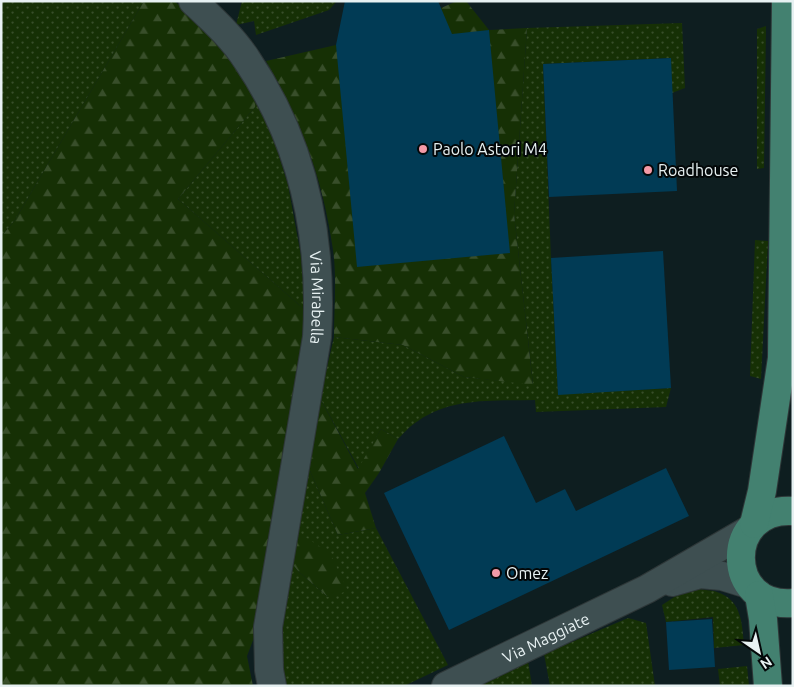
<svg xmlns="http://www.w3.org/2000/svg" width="794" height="687" viewBox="0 0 794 687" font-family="Ubuntu,sans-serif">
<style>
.grass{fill:url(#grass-dots)}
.forest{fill:url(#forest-firs)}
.building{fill:#013b55}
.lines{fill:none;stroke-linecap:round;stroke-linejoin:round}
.minor-casing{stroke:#2e3738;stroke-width:30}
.major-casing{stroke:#2e3738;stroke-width:30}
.minor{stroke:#3e4f51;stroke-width:28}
.major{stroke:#438170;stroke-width:28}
.poi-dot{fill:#f39aa7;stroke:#030708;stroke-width:2}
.labels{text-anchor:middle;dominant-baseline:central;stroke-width:4;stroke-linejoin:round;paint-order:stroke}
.poi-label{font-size:16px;fill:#e7f1f2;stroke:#030708;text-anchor:start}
.street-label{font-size:16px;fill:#e7f1f2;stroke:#030708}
</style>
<defs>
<pattern id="grass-dots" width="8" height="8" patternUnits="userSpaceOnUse" patternTransform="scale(1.25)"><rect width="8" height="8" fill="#163005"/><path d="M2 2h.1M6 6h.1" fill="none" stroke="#384e2a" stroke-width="1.8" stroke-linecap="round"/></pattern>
<pattern id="forest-firs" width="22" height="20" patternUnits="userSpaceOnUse" patternTransform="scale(1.25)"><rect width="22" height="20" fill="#163005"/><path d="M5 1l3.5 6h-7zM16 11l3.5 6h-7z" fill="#384e2a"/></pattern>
</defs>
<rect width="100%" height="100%" fill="#0e1e20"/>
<g class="grass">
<path d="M1 1H144L15 220 1 237Z"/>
<path d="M242 1H337L329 10 256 35 254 21 236 25Z"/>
<path d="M682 23 685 88 672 93 670 58 543 64 551 258 558 394 671 388 666 407 536 412 535 400C495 401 452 397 418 421 411 425 404 433 398 439L381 429 359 469 320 398 334 337 403 345 464 377 533 384 514 214 527 28Z"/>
<path d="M766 26 764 168 757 169V29Z"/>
<path d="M256 99 274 140 288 185 301 256 305 310 178 199 255 107Z"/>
<path d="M755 240 768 241 761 379 750 376Z"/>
<path d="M307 464 338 535 376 528 448 665 404 686H285L280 662 283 616 290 561 299 572 328 597 296 531Z"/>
<path d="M697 589C703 590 712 590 717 592 742 600 742 624 744 645L714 648 713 617 666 622 662 605 679 594Z"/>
<path d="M628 618 646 623 655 686H550L544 654Z"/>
<path d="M528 661 532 686H480Z"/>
<path d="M747 666 749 686H720L718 669Z"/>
</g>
<g class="forest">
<path d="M144 1H174L201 22 232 58 256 99 255 107 178 199 305 310 276 580 247 656 253 686H1V237L15 220Z"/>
<path d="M457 1H466L489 30 527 28 514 214 533 385 464 377 403 345 334 337C334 309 337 278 333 250 323 179 302 123 266 61L336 45 432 12Z"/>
<path d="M320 398 358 469 381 429 398 439 379 473 365 493 376 528 338 535 307 464Z"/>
<path d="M296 531 330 553 348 591 328 597 299 572 290 561Z"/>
</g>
<g class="building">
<path d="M345 1H438L452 34 489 30 510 253 357 267 336 45Z"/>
<path d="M671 58 677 191 549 197 543 64Z"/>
<path d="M663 251 671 388 558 395 551 258Z"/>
<path d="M504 436 536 503 565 489 576 511 666 468 689 516 449 630 384 493Z"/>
<path d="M712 619 715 667 669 670 666 622Z"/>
</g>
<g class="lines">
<defs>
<g id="minor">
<path id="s1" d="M193 1C212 19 233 38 247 60 304 144 323 237 317 337L268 627 269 670 272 686"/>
<path d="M672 582 700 574 722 576 748 584"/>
<path id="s2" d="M446 686 647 589 749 530"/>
</g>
<g id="major">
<path d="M793 511C723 507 724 609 793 603"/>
<path d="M754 524 762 491 782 358 786 1"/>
<path d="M759 595 763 619 768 686"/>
</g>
</defs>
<use href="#minor" class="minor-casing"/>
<use href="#major" class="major-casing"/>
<use href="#minor" class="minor"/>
<use href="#major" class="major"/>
</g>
<g class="poi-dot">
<circle cx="423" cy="149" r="5"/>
<circle cx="648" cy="170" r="5"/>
<circle cx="496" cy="573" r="5"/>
</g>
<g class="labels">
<g class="poi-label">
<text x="433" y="149">Paolo Astori M4</text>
<text x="658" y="170">Roadhouse</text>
<text x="506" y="573">Omez</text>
</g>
<g class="street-label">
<text stroke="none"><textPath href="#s1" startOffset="332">Via Mirabella</textPath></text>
<text stroke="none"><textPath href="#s2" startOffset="111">Via Maggiate</textPath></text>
</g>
</g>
<rect width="794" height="687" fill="none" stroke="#e7f1f2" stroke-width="5"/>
<g transform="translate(759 652) rotate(146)" stroke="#030708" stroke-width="4" paint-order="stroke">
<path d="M0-4L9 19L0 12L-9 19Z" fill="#e7f1f2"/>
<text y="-8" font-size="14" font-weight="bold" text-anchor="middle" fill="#e7f1f2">N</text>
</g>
</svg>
